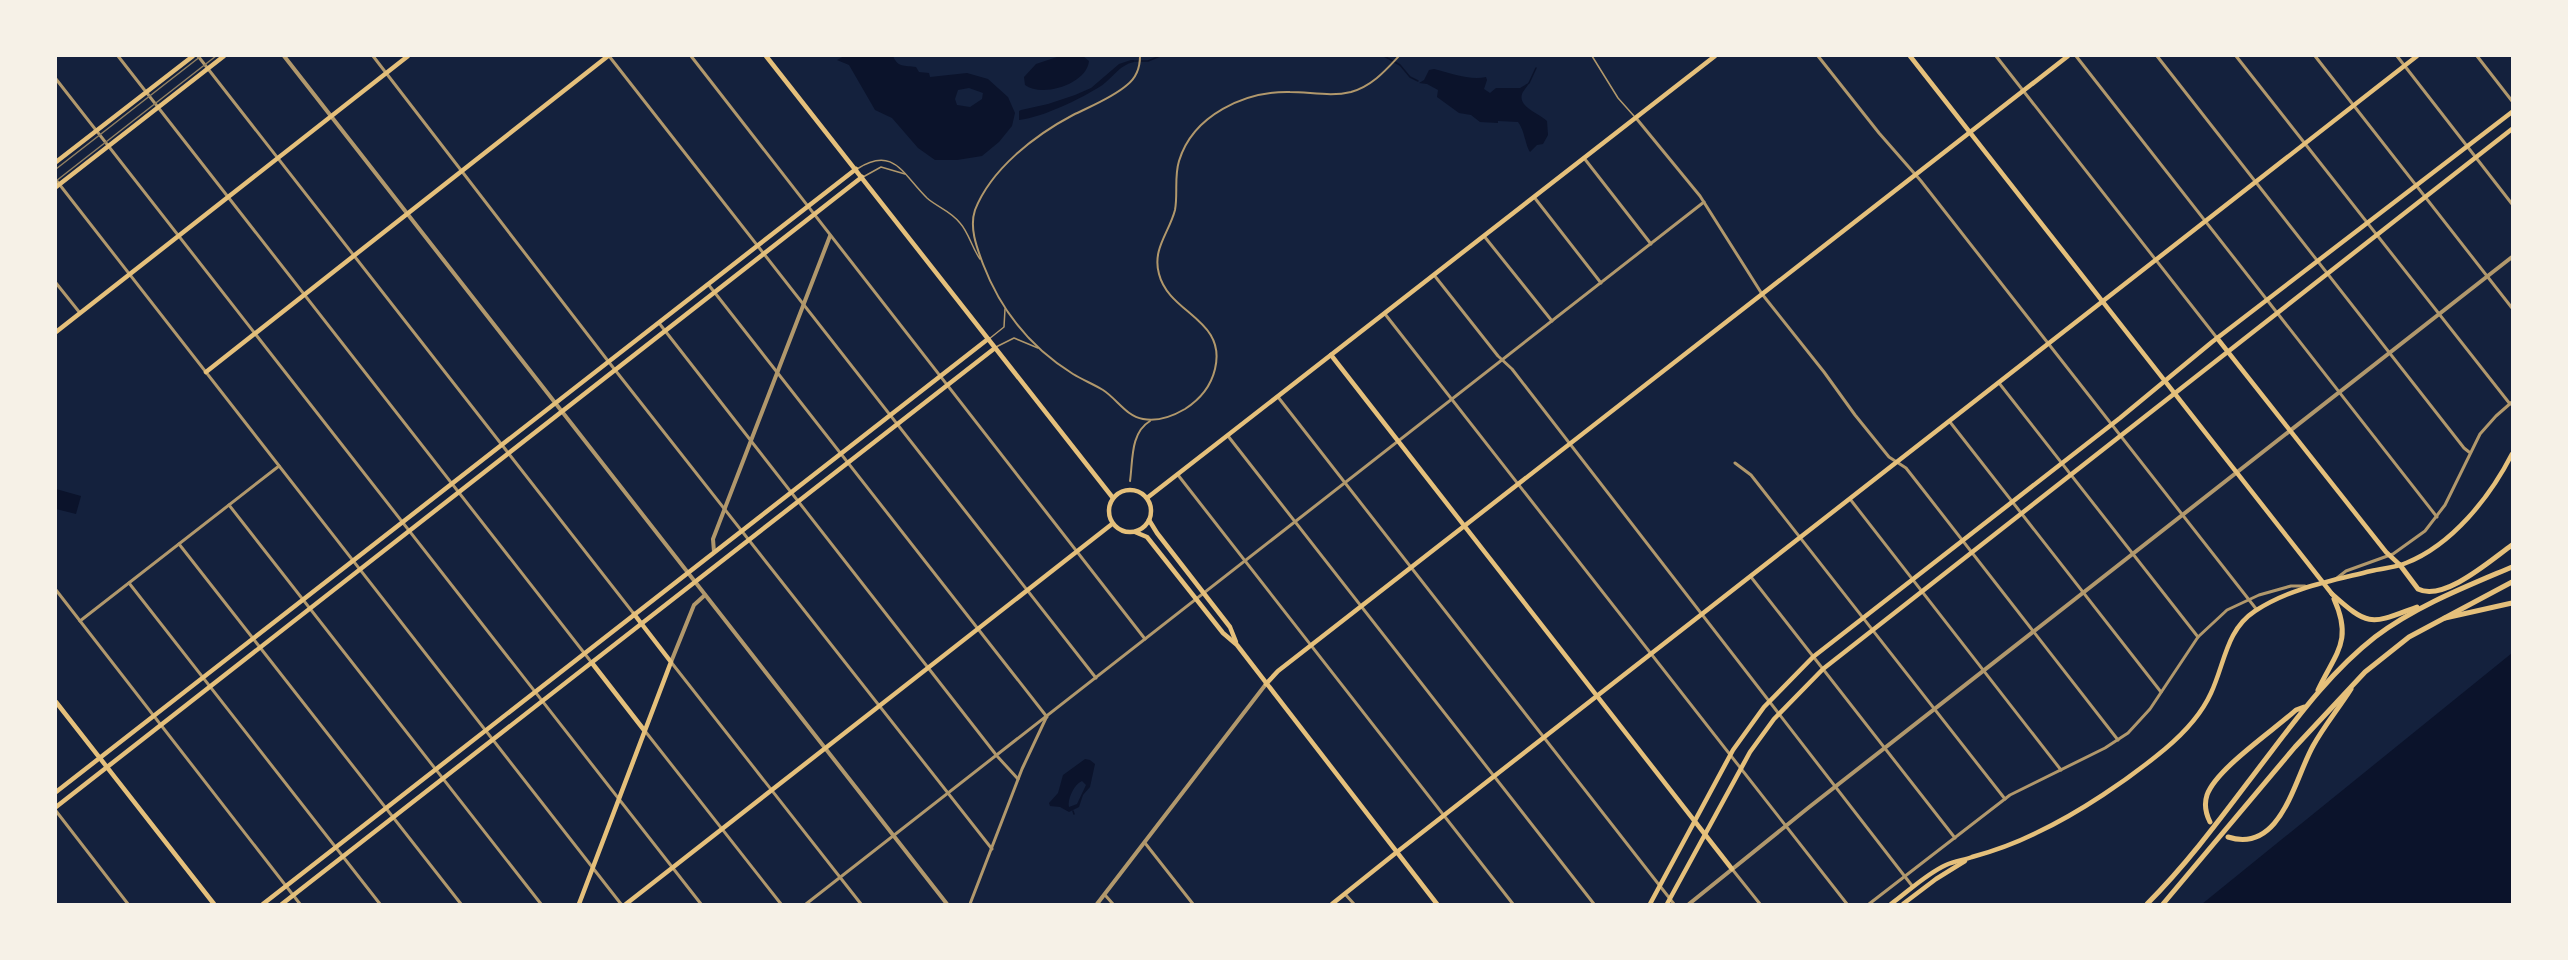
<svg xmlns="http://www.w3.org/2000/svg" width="2568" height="960" viewBox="0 0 2568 960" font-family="Arial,sans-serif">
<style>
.water{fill:#0b132b;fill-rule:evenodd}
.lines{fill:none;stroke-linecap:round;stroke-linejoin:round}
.stream{stroke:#0b132b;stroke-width:1.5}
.service{stroke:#b1986c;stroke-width:1.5}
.pedestrian{stroke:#b1986c;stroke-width:2}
.minor{stroke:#b1986c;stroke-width:3}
.tertiary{stroke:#b1986c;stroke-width:4}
.secondary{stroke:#e5c07b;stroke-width:4.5}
.primary{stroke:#e5c07b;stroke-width:4.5}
.motorway{stroke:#e5c07b;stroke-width:5}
.rail{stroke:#918062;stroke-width:1.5}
</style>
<rect width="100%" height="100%" fill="#14213d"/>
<g class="water">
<path d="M844 56H893C898 68 904 65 916 67L919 72 929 73 930 77 967 73 988 79 1008 97 1015 113 1012 126 999 142 982 156 957 160H935L918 148 892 118 875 110 849 65 837 60ZM969 88 983 93 982 99 970 107 957 105 955 99 958 90Z"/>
<path d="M1060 56H1083L1089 61C1087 84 1042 98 1025 85L1024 77 1036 64Z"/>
<path d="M1131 60H1134V62C1119 65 1113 78 1101 86 1080 99 1044 117 1019 120V111L1021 110 1048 104 1075 95 1091 88 1119 64Z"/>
<path d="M1434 69C1450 73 1471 81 1486 77L1487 80 1484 89 1490 93 1496 88H1520L1530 82C1528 86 1524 89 1522 94 1518 107 1539 113 1547 121L1548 135 1543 144 1537 145 1530 152C1525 145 1525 131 1518 122L1498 121V123L1480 122 1471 115 1459 113 1437 97 1438 90 1427 84 1419 83 1424 80 1429 70Z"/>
<path d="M56 489 81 496 76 514 56 509Z"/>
<path d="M2512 653V904H2202Z"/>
<path d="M1085 759 1090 760 1095 764 1090 787 1083 795 1079 807 1069 812 1060 807 1050 806 1049 803 1058 793 1063 775ZM1082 781 1086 785 1077 804 1069 807C1067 800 1074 784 1082 781Z"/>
</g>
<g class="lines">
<g class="stream">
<path d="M1384 56 1400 65 1410 77 1418 81"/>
<path d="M1133 61H1148L1160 56"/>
<path d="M1529 83 1536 68"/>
<path d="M1073 811 1074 814"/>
</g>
<g class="service">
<path d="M1592 56 1618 98 1634 116"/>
<path d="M857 169C894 145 903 175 927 198 937 207 951 211 960 223 969 233 972 248 980 259"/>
<path d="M863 177 881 167 905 174"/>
<path d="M989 339 1004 327 1005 309"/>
<path d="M996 347 1014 338 1038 348"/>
</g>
<g class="pedestrian">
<path d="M1140 56C1140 67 1136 78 1127 85 1112 98 1091 106 1073 115 1035 135 991 169 975 210 969 228 977 248 983 264 1001 311 1031 348 1073 374 1083 380 1093 384 1103 390 1117 399 1126 416 1143 419 1158 422 1173 416 1185 409 1199 400 1211 386 1215 369 1227 319 1169 314 1159 274 1152 249 1169 233 1175 210 1178 194 1174 177 1179 161 1193 115 1245 91 1290 92 1310 92 1331 97 1351 92 1372 86 1385 71 1399 56"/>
<path d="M1130 481C1133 461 1130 433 1150 421"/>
</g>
<g class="minor">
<path d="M118 56 592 663"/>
<path d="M198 56 634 614"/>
<path d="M373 56 608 361 992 849"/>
<path d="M609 56 1096 678"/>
<path d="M691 56 1145 639"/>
<path d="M1818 56 1879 133 1921 181 2257 610"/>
<path d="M1996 56 2217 338"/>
<path d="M2076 56 2437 517"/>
<path d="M2157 56 2464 448 2469 452"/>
<path d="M2236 56 2510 404"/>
<path d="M2315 56 2512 308"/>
<path d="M2397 56 2512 204"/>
<path d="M2477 56 2512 101"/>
<path d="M56 79 701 904"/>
<path d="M1636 118 1700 196 1762 294 1824 372 1855 415 1889 457 1906 468 1924 491 2118 740"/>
<path d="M1584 158 1651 244"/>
<path d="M56 180 621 904"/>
<path d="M1534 197 1601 283"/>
<path d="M1484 236 1552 321"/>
<path d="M1434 275 1498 356 1512 369 1913 887"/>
<path d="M56 283 80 313"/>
<path d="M708 284 1047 717"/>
<path d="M1385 314 1847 904"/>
<path d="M659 323 997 756 1018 779"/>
<path d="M1999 383 2198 637"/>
<path d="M1278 397 1674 904"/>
<path d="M1950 422 2161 692"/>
<path d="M1228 436 1594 904"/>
<path d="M1735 463 1751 475 2005 799"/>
<path d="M1178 475 1513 904"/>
<path d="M1850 499 2061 770"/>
<path d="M229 505 541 904"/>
<path d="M179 544 461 904"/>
<path d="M1751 577 1955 838"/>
<path d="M2337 578 2346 571 2393 554 2425 531 2445 505 2480 434 2496 416 2512 402"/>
<path d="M129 583 380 904"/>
<path d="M56 590 300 904"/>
<path d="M80 621 279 466"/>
<path d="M671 662 861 904"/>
<path d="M645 731 781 904"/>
<path d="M56 811 128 904"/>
<path d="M1145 843 1193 904"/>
<path d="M1732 869 1760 904"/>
<path d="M1345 894 1354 904"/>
<path d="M1105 895 1113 904"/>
<path d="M806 904 1704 202"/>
<path d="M970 904 1022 769 1046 718"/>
<path d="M1869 904 2010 795 2105 748 2128 733 2150 709 2198 637 2227 610 2259 595 2291 586H2305"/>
</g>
<g class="tertiary">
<path d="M284 56 947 904"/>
<path d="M714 552 713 539 830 236"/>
<path d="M671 662 694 605 705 595"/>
<path d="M1097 904 1266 684"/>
<path d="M1689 904 1808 808 2512 257"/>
</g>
<g class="secondary">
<path d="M766 56 1113 498"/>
<path d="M1910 56 2332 594"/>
<path d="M56 332 408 56"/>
<path d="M2217 338 2386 552 2400 565"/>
<path d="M1331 355 1732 869"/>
<path d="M206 372 608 56"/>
<circle cx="1130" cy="511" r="21"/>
<path d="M1147 498 1715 56"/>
<path d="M1149 520 1157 533 1230 627 1236 642"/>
<path d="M1135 532 1147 537 1223 633 1237 645 1437 904"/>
<path d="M592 663 644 730"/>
<path d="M56 792 856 169"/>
<path d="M56 807 862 177"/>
<path d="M579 904 671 662 634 614"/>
<path d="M626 904 1112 524"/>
<path d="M1332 904 1397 852"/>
<path d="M1891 904C1909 891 1926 874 1946 865 1955 861 1964 860 1972 857 1994 851 2016 843 2036 833 2079 813 2129 779 2165 749 2184 733 2201 715 2211 693 2225 663 2226 630 2255 611 2290 588 2331 581 2371 571 2382 568 2395 568 2406 563 2452 545 2490 497 2512 454"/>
<path d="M1903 904 1936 879 1965 861"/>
</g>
<g class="primary">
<path d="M56 162 193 56"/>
<path d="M56 187 224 56"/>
<path d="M1266 684 1278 671 2068 56"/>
<path d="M56 702 214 904"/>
<path d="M1397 852 2417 56"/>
<path d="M263 904 988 339"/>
<path d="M282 904 995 348"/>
<path d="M1650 904 1733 750 1764 707 1813 657 2120 418 2212 342 2512 112"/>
<path d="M1667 904 1750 752 1774 719 1823 669 2512 129"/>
</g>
<g class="motorway">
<path d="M2400 565 2418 589C2444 602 2491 560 2512 545"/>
<path d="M2332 594C2370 628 2371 624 2417 607"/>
<path d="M2445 618 2512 603"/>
<path d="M2318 690C2336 652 2353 641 2334 599"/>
<path d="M2210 822C2206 814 2204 804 2207 795 2216 769 2274 730 2296 710L2304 707"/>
<path d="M2228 837C2281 854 2294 780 2313 746 2324 726 2339 708 2351 689"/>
<path d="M2147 904C2193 858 2231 804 2271 752 2302 711 2334 669 2375 637 2416 606 2465 587 2512 567"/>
<path d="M2163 904 2295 747 2365 672 2409 637 2512 582"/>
</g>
<g class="rail">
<path d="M56 169 201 56"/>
<path d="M56 181 216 56"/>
</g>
</g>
<rect width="2568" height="960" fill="none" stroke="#f6f1e7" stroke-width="114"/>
</svg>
